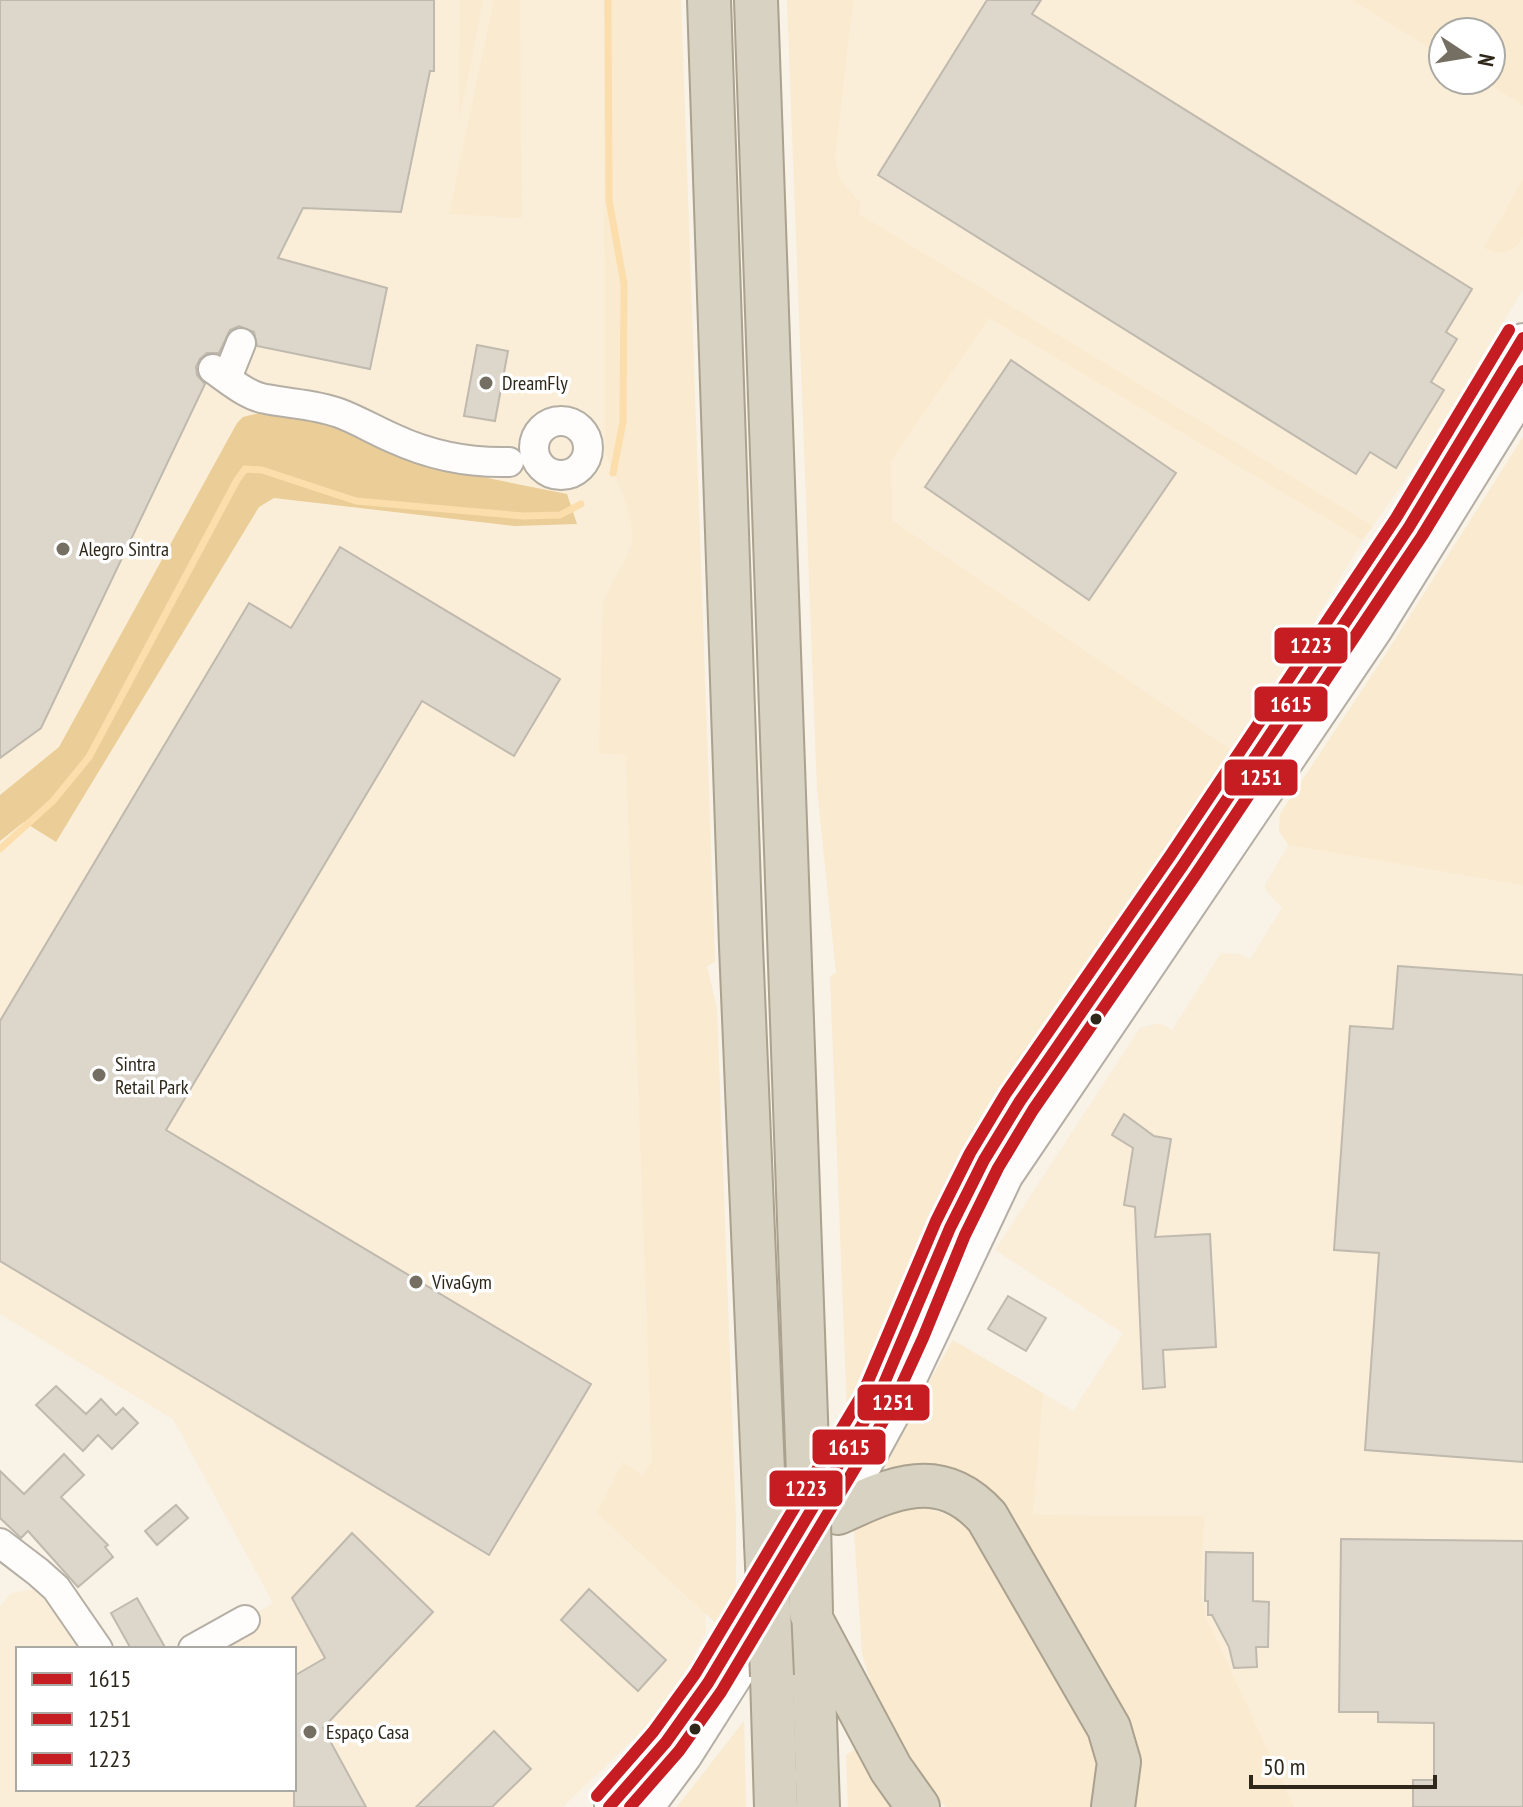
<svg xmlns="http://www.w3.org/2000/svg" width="1523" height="1807" viewBox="0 0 1523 1807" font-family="'PT Sans Narrow',sans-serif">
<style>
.built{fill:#fbeed8}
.green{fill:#f9ead0}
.forest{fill:#eacd97}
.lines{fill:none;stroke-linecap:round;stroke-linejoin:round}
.stream{stroke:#fbdeac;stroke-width:7}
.building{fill:#dcd6cb;stroke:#bfb9ae;stroke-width:2}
.minor-casing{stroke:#b4aea4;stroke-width:32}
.highway-casing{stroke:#aaa18e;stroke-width:46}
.minor{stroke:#fefdfb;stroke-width:28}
.highway{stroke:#d8d2c3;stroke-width:42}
.highway-bridge-casing{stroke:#aaa18e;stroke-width:46;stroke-linecap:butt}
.highway-bridge{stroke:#d8d2c3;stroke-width:42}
.bus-1-casing{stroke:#fff;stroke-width:18}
.bus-2-casing{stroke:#fff;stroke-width:18}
.bus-3-casing{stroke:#fff;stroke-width:18}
.bus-1{stroke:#c61d23;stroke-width:12}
.bus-2{stroke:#c61d23;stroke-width:12}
.bus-3{stroke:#c61d23;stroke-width:12}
.poi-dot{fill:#756e62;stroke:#fff;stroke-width:3}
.bus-dot{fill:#2e271a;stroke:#fff;stroke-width:3}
.labels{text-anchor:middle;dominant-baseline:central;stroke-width:7;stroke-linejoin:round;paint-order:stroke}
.poi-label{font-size:20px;fill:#2e271a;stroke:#fff;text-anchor:start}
.line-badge{stroke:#fff;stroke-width:3}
.badge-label{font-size:22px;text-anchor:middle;font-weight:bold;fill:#fff}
</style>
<rect width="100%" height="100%" fill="#f8f2e7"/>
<g class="built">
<path d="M0 0H647L706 1632 672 1702 563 1807H0V1607L11 1593 41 1588 85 1649H18V1789H294V1649H199L273 1603 173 1419 0 1314Z"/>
<path d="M808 0H1357L1443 51V80H1491L1523 99V289L1435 438 1363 540 1236 753 857 496Z"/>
<path d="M1523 437V1807H1287L1207 1619 1201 1596 1204 1516 1033 1515 1043 1393 1073 1411 1123 1333 995 1250 1140 1028 1160 1023 1172 1030 1221 953 1239 954 1250 959 1282 908 1266 891 1265 885 1288 845 1279 831 1280 814 1384 657Z"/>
</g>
<g class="green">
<path d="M460 0H483L459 121Z"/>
<path d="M494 0H520L522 218 449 214Z"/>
<path d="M604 0H681L715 962 707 966 717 1009 736 1522V1593L719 1626 597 1513 623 1462 643 1476 652 1461 626 755 599 753 603 606C608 585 623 570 630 549 639 522 615 477 605 452Z"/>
<path d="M787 0H853L835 158 839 178 860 203 859 214 1373 526 1363 540 989 318 891 461 892 520 1236 753 1024 1064 946 1200 881 1354 847 1411 830 976 836 973 817 788Z"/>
<path d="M1352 0H1523V105L1482 80H1491V32H1443V56Z"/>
<path d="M1523 180V238C1511 254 1501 256 1484 248Z"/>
<path d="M1523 437V885L1289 845 1279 831 1280 814 1384 657Z"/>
<path d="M953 1340 1043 1393 1033 1515 1204 1516 1201 1596 1207 1619 1294 1807H1132L1139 1769 1131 1737 1012 1531 902 1468 880 1467Z"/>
<path d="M917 1506C943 1511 962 1519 981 1537L1088 1727 1103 1769 1097 1807H946L917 1777 894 1746 871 1685 862 1653 854 1530 872 1517Z"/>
<path d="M744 1721 746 1807H677Z"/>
<path d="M860 1746 902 1807H848L846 1755Z"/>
</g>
<path class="forest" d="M259 413 316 419 374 446 447 470 567 494 577 524 515 526 274 498 259 507 56 842 24 822 0 841V795L59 747 237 423 243 417Z"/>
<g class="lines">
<g class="stream">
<path d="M608 0 609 200 624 284 623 422 613 473"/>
<path d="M0 849 53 801 89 757 237 480 245 469 262 470 356 501 523 516 560 515 581 504"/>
</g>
</g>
<g class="building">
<path d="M0 0H434V71H430L401 212 303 208 278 258 387 288 370 369 257 346 254 332 239 326 230 330 219 353H207L200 359 196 367 197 375 205 384 41 728 0 758Z"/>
<path d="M987 0H1041L1032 14 1472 289 1446 332 1457 339 1431 382 1444 390 1396 468 1370 452 1356 474 878 175Z"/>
<path d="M477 345 508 351 495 421 464 416Z"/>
<path d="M1011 360 1176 473 1089 600 925 487Z"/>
<path d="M340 547 560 679 514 756 422 701 166 1130 591 1384 489 1555 0 1261V1021L249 603 291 628Z"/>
<path d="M1398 966 1523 975V1462L1365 1450 1379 1253 1334 1250 1350 1026 1393 1029Z"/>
<path d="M1124 1114 1154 1136 1171 1139 1155 1237 1210 1234 1216 1347 1163 1350 1165 1387 1143 1389 1135 1207 1124 1205 1133 1148 1112 1135Z"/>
<path d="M1008 1296 1046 1318 1026 1351 988 1329Z"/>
<path d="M56 1386 86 1414 101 1399 116 1415 123 1408 138 1423 112 1449 98 1435 83 1451 36 1405Z"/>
<path d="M64 1454 84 1475 61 1497 108 1545 105 1547 113 1557 78 1587 28 1531 21 1538 0 1518V1471L24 1494Z"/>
<path d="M176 1505 188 1518 157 1545 145 1531Z"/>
<path d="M352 1533 433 1612 323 1728 366 1807H294V1676L325 1658 292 1598Z"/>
<path d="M1341 1539 1523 1541V1807H1413V1780H1434V1723L1378 1722V1712H1339Z"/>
<path d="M1206 1552 1253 1553V1601L1269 1602 1268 1647H1256L1257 1667 1234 1668 1229 1647 1212 1615H1208V1601H1205Z"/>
<path d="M589 1589 666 1660 638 1691 561 1620Z"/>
<path d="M137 1598 166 1649H131L111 1613Z"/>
<path d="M494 1731 531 1769 492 1807H416Z"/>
</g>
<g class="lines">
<defs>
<g id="minor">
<path d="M213 369C229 380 247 396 266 399 291 404 315 404 339 413 358 420 376 431 395 439 432 456 469 463 509 462"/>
<path d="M227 378 241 343"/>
<circle cx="561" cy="448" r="27"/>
<path d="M839 1511 858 1482 897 1411 1008 1177 1378 630 1523 396"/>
<path d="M0 1543 38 1572 56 1588 98 1649"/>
<path d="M193 1649 245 1620"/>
<path d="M609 1807 666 1742 708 1683 877 1400 908 1332 950 1228 984 1160 1020 1101 1183 865 1409 527 1498 383 1523 338"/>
<path d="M650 1807 687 1757 770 1626"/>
</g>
<g id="highway">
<path d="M709 0 741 946 766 1543"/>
<path d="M756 0 808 1475"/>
<path d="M838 1513C892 1488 940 1465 987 1517L1109 1728 1119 1762 1113 1807"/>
<path d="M812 1621 891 1769 918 1807"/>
<path d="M812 1632 818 1807"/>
<path d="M772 1676 776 1807"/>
</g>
</defs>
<use href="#minor" class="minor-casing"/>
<use href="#highway" class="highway-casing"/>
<use href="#minor" class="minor"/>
<use href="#highway" class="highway"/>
<defs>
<g id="highway-bridge">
<path d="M808 1475 811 1613"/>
<path d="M766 1543 772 1676"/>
</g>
</defs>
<use href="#highway-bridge" class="highway-bridge-casing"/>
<use href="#highway-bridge" class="highway-bridge"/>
<defs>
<path id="bus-1" d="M609 1807 666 1742 708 1683 877 1400 950 1228 984 1160 1020 1101 1183 865 1409 527 1523 338"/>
<path id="bus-2" d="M630 1807 679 1751 721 1692 891 1408 923 1338 965 1235 998 1168 1033 1110 1196 874 1422 536 1523 371"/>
<path id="bus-3" d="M597 1796 653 1732 695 1674 863 1393 936 1221 970 1153 1006 1093 1170 856 1396 518 1509 330"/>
</defs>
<use href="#bus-1" class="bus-1-casing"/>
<use href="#bus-2" class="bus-2-casing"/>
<use href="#bus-3" class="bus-3-casing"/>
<use href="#bus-1" class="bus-1"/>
<use href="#bus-2" class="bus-2"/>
<use href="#bus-3" class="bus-3"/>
</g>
<g class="poi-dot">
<circle cx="486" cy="383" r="8"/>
<circle cx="63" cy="549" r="8"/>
<circle cx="99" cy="1075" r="8"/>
<circle cx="416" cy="1282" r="8"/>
<circle cx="310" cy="1732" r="8"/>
</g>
<g class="bus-dot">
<circle cx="1096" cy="1019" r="7"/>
<circle cx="695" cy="1729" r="7"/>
</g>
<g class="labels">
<g class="poi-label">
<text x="502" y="383">DreamFly</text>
<text x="79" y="549">Alegro Sintra</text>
<text x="115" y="1064">Sintra<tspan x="115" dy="23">Retail Park</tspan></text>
<text x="432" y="1282">VivaGym</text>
<text x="326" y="1732">Espaço Casa</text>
</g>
</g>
<g class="line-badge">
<rect x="1273" y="626" width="76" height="39" rx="8" fill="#c61d23"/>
<rect x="1253" y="685" width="76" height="38" rx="8" fill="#c61d23"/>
<rect x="1223" y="758" width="76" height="39" rx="8" fill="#c61d23"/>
<rect x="856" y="1383" width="75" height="39" rx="8" fill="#c61d23"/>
<rect x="811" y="1428" width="76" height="38" rx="8" fill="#c61d23"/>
<rect x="768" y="1469" width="76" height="39" rx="8" fill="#c61d23"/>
</g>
<g class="badge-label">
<text x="1311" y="653">1223</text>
<text x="1291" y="712">1615</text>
<text x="1261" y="785">1251</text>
<text x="893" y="1410">1251</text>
<text x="849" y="1455">1615</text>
<text x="806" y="1496">1223</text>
</g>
<rect x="16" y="1647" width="280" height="144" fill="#ffffff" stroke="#aba9a3" stroke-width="2"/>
<rect x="32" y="1673" width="40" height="12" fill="#c61d23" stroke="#aba9a3" stroke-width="2"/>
<text x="88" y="1687" font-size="24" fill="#2e271a">1615</text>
<rect x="32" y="1713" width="40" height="12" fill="#c61d23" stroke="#aba9a3" stroke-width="2"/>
<text x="88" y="1727" font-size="24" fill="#2e271a">1251</text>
<rect x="32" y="1753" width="40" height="12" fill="#c61d23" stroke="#aba9a3" stroke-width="2"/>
<text x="88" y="1767" font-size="24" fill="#2e271a">1223</text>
<g transform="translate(1467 56) rotate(102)"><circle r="38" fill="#ffffff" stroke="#aba9a3" stroke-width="2"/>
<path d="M0-6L14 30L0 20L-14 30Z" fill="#756e62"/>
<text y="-12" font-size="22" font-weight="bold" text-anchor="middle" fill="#2e271a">N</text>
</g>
<path d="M1251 1775v12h184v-12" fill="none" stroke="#2e271a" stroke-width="4"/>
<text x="1263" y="1775" font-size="24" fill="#2e271a" stroke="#ffffff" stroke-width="6" paint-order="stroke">50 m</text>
</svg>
